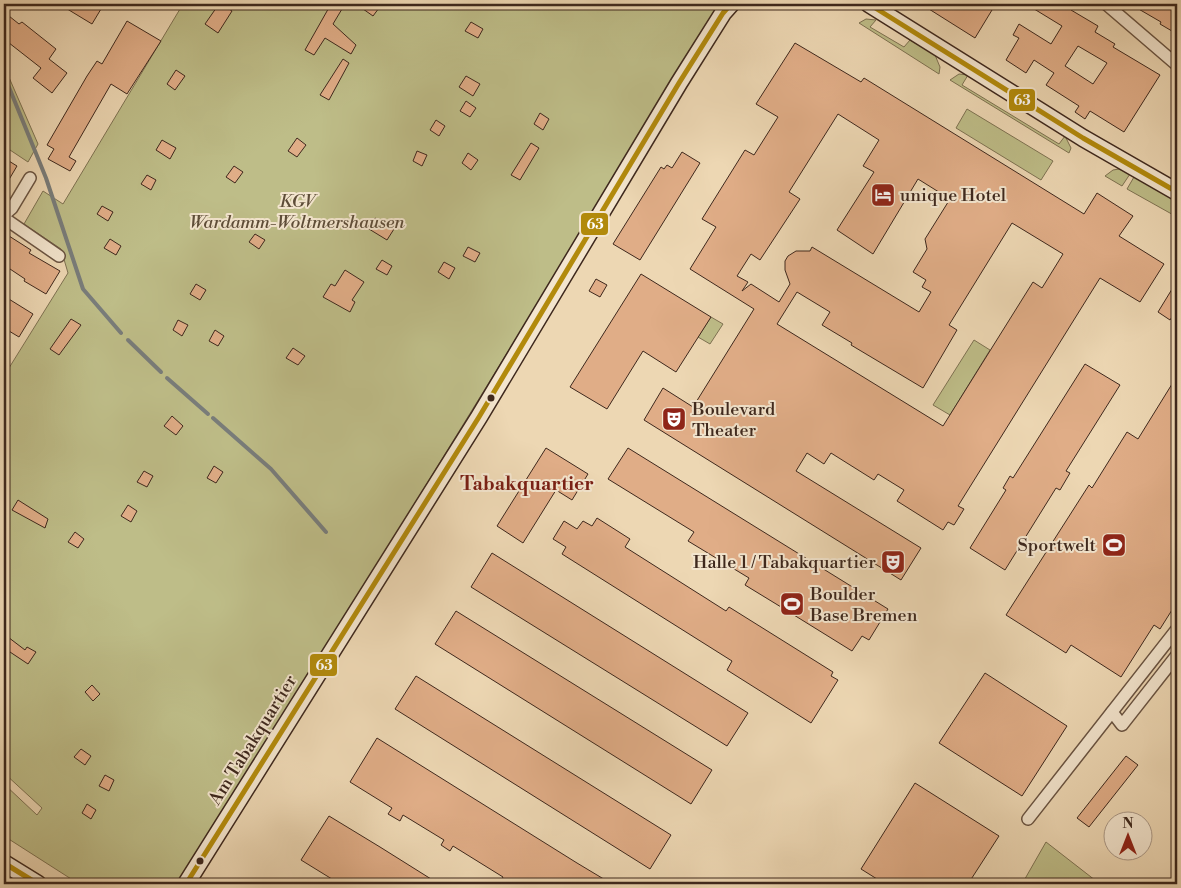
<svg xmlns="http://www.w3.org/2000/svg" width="1181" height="888" viewBox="0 0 1181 888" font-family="'Libre Bodoni',serif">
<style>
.green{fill:#bebd88;stroke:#7e7252}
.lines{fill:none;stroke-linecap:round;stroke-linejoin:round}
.stream{stroke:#797d7b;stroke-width:4}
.building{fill:#e0ad87;stroke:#3e281d;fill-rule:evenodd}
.street-casing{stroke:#6a5442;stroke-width:14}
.secondary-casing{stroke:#3e281d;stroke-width:19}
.street{stroke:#f3e5ce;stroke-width:11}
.secondary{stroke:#f3e5ce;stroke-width:16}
.bus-1-casing{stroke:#f3e5ce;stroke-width:9}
.bus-1{stroke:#b28a0c;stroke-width:5}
.bus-dot{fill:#3e281d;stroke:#f3e5ce;stroke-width:2}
.labels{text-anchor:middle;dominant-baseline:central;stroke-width:4;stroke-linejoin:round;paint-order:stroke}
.poi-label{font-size:18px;fill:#3e281d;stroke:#f3e5ce;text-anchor:start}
.park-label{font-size:18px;font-style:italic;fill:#5e4d38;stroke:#f3e5ce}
.street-label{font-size:18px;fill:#3e281d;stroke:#f3e5ce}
.neighbourhood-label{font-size:19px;font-weight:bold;fill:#7a1f14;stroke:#f3e5ce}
.line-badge{stroke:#f3e5ce;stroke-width:2}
.badge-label{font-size:14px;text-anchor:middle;font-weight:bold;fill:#fff}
</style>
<rect width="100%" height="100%" fill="#edd7b3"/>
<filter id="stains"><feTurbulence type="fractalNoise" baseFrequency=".004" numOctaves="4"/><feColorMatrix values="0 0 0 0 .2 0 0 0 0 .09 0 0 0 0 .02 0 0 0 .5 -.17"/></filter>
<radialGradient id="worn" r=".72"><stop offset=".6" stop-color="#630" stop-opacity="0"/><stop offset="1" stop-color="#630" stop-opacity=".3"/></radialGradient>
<g class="green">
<path d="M183 4H721L711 17 555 275 208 840 176 884H79L4 836V784L37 815 42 808 4 773V376L68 273 61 249 24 224 43 191 63 204Z"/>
<path d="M866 19 876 20 870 27 904 47 910 40 935 55 940 67 939 74 859 23Z"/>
<path d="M4 66 38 144 28 162 4 146Z"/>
<path d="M959 74 968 75 962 85 1059 144 1065 136 1071 148 1069 153 950 80Z"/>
<path d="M967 109 1053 161 1041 180 956 128Z"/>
<path d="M1119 169 1130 174 1122 186 1105 176 1113 170Z"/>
<path d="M1134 177 1177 201V217L1127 189Z"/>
<path d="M711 317 723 324 710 344 698 337Z"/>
<path d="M974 340 990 350 950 415 933 405Z"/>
<path d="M1046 842 1100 884H1022Z"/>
</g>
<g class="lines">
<g class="stream">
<path d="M4 75 46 178 83 289 121 333"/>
<path d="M128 340 161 372"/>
<path d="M167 378 208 414"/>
<path d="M213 418 271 469 326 532"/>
</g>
</g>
<g class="building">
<path d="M59 4H104L92 24Z"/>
<path d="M219 4H233L229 9 232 11 218 33 205 24Z"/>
<path d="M331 4H345L333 24 356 45 351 54 325 38 314 55 305 50Z"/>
<path d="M356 4H382L373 16Z"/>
<path d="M921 4H982L992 10 975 38Z"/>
<path d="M1026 4H1075L1071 10 1098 26 1095 32 1115 44 1113 47 1160 75 1124 132 1090 111 1085 119 1075 112 1079 106 1046 85 1054 73 1034 60 1026 73 1006 60 1019 38 1013 35 1019 24 1051 44 1062 26ZM1078 46 1107 63 1093 84 1065 66Z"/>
<path d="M1130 4H1177V34L1160 24 1161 22Z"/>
<path d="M4 12 19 24 22 22 56 49 49 59 67 73 52 93 33 78 41 68 4 39Z"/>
<path d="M127 21 161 41 127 94 111 84 69 157 76 161 70 171 48 159 54 149 47 145 87 76 97 61 102 64Z"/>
<path d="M471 22 483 29 478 38 465 31Z"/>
<path d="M795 43 861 82 864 78 1084 214 1097 193 1133 216 1119 236 1164 264 1140 302 1100 278 958 506 964 509 954 525 948 522 943 530 897 501 904 490 878 474 874 480 831 453 824 464 807 453 796 471 921 548 901 580 644 420 663 388 693 407 754 309 690 269 716 227 702 219 745 150 754 155 778 117 756 104ZM838 114 879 140 863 166 874 172 837 230 873 254 918 179 950 199 925 239 927 249 913 272 926 280 922 287 931 292 919 312 812 247 810 251H796L788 256 785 261V270L790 284 779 302 751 284 742 291 748 282 737 276 751 254 760 260 800 199 789 192ZM1012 223 1063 254 1042 288 1033 282 943 426 777 324 797 292 830 312 822 325 852 343 851 345 923 388 957 330 949 325Z"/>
<path d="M343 59 349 63 329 100 320 95Z"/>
<path d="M176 70 185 76 175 90 167 84Z"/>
<path d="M466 76 480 84 473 96 459 87Z"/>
<path d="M466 101 476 108 470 117 460 111Z"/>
<path d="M540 113 549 119 543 130 534 124Z"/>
<path d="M436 120 445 126 439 136 430 130Z"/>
<path d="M297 138 306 145 297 157 288 151Z"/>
<path d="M162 140 176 148 170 159 156 150Z"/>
<path d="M531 143 539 148 520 180 511 175Z"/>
<path d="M417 151 427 155 422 166 413 161Z"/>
<path d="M682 152 700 163 640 260 613 244 661 167 664 169 667 165 672 168Z"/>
<path d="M468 153 478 160 471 170 462 163Z"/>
<path d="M4 158 17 166 4 188Z"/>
<path d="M234 166 243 172 235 183 226 177Z"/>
<path d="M147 175 156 180 151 190 141 184Z"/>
<path d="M102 206 113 212 108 221 97 214Z"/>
<path d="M375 218 394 229 387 240 369 229Z"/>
<path d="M255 234 265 240 259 249 249 242Z"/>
<path d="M9 236 31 250 29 253 60 271 46 294 24 281 25 279 4 265V244Z"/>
<path d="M110 239 121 246 116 255 104 248Z"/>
<path d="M468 247 480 253 475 262 463 256Z"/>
<path d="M382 260 392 266 387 275 376 269Z"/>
<path d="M444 262 455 268 449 279 438 272Z"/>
<path d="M345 270 364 282 352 300 355 302 350 312 323 297 331 284 335 286Z"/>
<path d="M641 274 711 317 676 372 643 351 607 409 570 387Z"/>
<path d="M596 279 607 285 600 297 589 291Z"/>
<path d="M1177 281V309L1170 320 1158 312Z"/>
<path d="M196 284 206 290 200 300 190 294Z"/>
<path d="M4 296 33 314 19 337 4 328Z"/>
<path d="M71 319 81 325 59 355 50 349Z"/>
<path d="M178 320 188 325 182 336 173 330Z"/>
<path d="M215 330 224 336 218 346 209 341Z"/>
<path d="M293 348 305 356 298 365 286 358Z"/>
<path d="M1085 364 1120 385 1066 471 1070 473 1060 490 1056 488 1005 570 970 548 1006 490 1003 488 1010 476 1013 478Z"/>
<path d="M1177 376V602L1160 629 1154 625 1121 677 1071 645 1066 653 1006 615 1089 485 1092 488 1127 432 1138 439Z"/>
<path d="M172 416 183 426 176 435 164 426Z"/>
<path d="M546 448 588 474 572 500 556 490 523 543 497 526Z"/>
<path d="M628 448 888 609 869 640 862 636 852 651 781 607 745 585 749 578 688 541 694 532 608 479Z"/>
<path d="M214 466 223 472 216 483 207 478Z"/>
<path d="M144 471 153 476 147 487 137 482Z"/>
<path d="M18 500 48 519 45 528 12 510Z"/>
<path d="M128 505 137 511 131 522 121 516Z"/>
<path d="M597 518 630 539 625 547 726 611 729 607 833 672 831 676 838 680 811 723 727 670 732 661 562 554 566 547 553 539 564 521 577 529 583 521 592 526Z"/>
<path d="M75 532 84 539 78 548 68 542Z"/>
<path d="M492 553 748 713 727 746 471 587Z"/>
<path d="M456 611 712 770 691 804 435 644Z"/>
<path d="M4 634 25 650 27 647 36 652 28 664 4 648Z"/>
<path d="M985 673 1067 726 1022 796 939 743Z"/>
<path d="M416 676 671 835 650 869 395 709Z"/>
<path d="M92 685 100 694 93 701 85 692Z"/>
<path d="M377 738 577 863 612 884H499L503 877 453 846 450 851 441 845 444 840 403 815 400 821 388 814 392 808 350 782Z"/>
<path d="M81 749 91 756 85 765 74 757Z"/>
<path d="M1126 756 1138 765 1089 827 1077 818Z"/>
<path d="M105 775 114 780 109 791 99 786Z"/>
<path d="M915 783 999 836 968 884H885L861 869Z"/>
<path d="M87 804 96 810 91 819 82 813Z"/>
<path d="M329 816 380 847 439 884H340L301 860Z"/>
</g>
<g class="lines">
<defs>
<g id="street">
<path d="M1106 4 1177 65"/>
<path d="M4 215 12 208 30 178"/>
<path d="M4 218 59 256"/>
<path d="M1112 712 1122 725 1177 655"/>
<path d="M1028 819 1177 629"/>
</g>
<g id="secondary">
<path d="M869 4 1083 138 1177 192"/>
<path d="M4 863 38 884"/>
<path d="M186 884 479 417 679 83 723 13 731 4"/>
</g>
</defs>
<use href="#street" class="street-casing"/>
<use href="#secondary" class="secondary-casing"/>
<use href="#street" class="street"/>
<use href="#secondary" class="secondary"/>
<defs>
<g id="bus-1">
<path d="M869 4 1083 138 1177 192"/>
<path d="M4 863 38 884"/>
<path d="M186 884 479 417 679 83 723 13 731 4"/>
</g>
</defs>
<use href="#bus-1" class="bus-1-casing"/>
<use href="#bus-1" class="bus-1"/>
</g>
<defs>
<symbol id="hotel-square" viewBox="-11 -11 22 22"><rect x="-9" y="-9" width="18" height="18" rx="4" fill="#8f2418" stroke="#f3e5ce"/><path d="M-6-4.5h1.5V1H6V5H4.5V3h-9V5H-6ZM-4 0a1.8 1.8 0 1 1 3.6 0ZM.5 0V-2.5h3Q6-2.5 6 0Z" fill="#fff"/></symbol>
<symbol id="theatre-square" viewBox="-11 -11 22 22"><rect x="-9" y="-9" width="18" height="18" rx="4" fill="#8f2418" stroke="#f3e5ce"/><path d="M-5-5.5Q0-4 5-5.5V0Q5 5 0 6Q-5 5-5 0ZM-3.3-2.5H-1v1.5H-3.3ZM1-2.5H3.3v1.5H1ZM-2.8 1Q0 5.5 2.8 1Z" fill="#fff"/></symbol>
<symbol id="stadium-square" viewBox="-11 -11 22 22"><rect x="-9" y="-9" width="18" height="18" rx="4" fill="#8f2418" stroke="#f3e5ce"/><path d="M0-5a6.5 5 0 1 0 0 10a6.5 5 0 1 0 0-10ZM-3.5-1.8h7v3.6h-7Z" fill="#fff"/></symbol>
</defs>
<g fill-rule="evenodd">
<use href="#hotel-square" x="869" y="181" width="28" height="28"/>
<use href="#theatre-square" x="660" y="405" width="28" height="28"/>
<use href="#stadium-square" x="1100" y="531" width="28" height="28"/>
<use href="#theatre-square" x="879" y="548" width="28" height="28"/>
<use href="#stadium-square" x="778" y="590" width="28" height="28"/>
</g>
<g class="bus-dot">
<circle cx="491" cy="398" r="4.5"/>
<circle cx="200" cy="861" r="4.5"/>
</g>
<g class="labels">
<g class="poi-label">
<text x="900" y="195">unique Hotel</text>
<text x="692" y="409">Boulevard<tspan x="692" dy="21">Theater</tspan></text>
<text x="1096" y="545" text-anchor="end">Sportwelt</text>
<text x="876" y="562" text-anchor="end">Halle 1 / Tabakquartier</text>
<text x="810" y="594">Boulder<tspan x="810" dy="21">Base Bremen</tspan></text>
</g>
<g class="park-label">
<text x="297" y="201">KGV<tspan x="297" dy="21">Wardamm-Woltmershausen</tspan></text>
</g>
<g class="street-label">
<text transform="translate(253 740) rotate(-58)">Am Tabakquartier</text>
</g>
<g class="neighbourhood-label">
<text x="527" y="484">Tabakquartier</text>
</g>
</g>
<g class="line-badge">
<rect x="1008" y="88" width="28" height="24" rx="5" fill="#b28a0c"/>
<rect x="580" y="212" width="29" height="24" rx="5" fill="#b28a0c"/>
<rect x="309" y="653" width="29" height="24" rx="5" fill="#b28a0c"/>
</g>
<g class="badge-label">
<text x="1022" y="105">63</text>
<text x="595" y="229">63</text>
<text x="324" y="670">63</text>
</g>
<rect width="1181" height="888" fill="none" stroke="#edd7b3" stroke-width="20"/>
<rect x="5" y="5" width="1171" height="878" fill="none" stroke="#3e281d" stroke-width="2.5"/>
<rect x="10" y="10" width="1161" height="868" fill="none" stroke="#3e281d"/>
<g transform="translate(1128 836)"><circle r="24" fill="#f3e5ce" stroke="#ab9987"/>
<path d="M0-4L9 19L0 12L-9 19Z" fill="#8f2418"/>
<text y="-8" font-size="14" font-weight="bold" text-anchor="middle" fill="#3e281d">N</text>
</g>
<rect width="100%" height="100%" filter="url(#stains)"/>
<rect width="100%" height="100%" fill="url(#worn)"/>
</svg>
